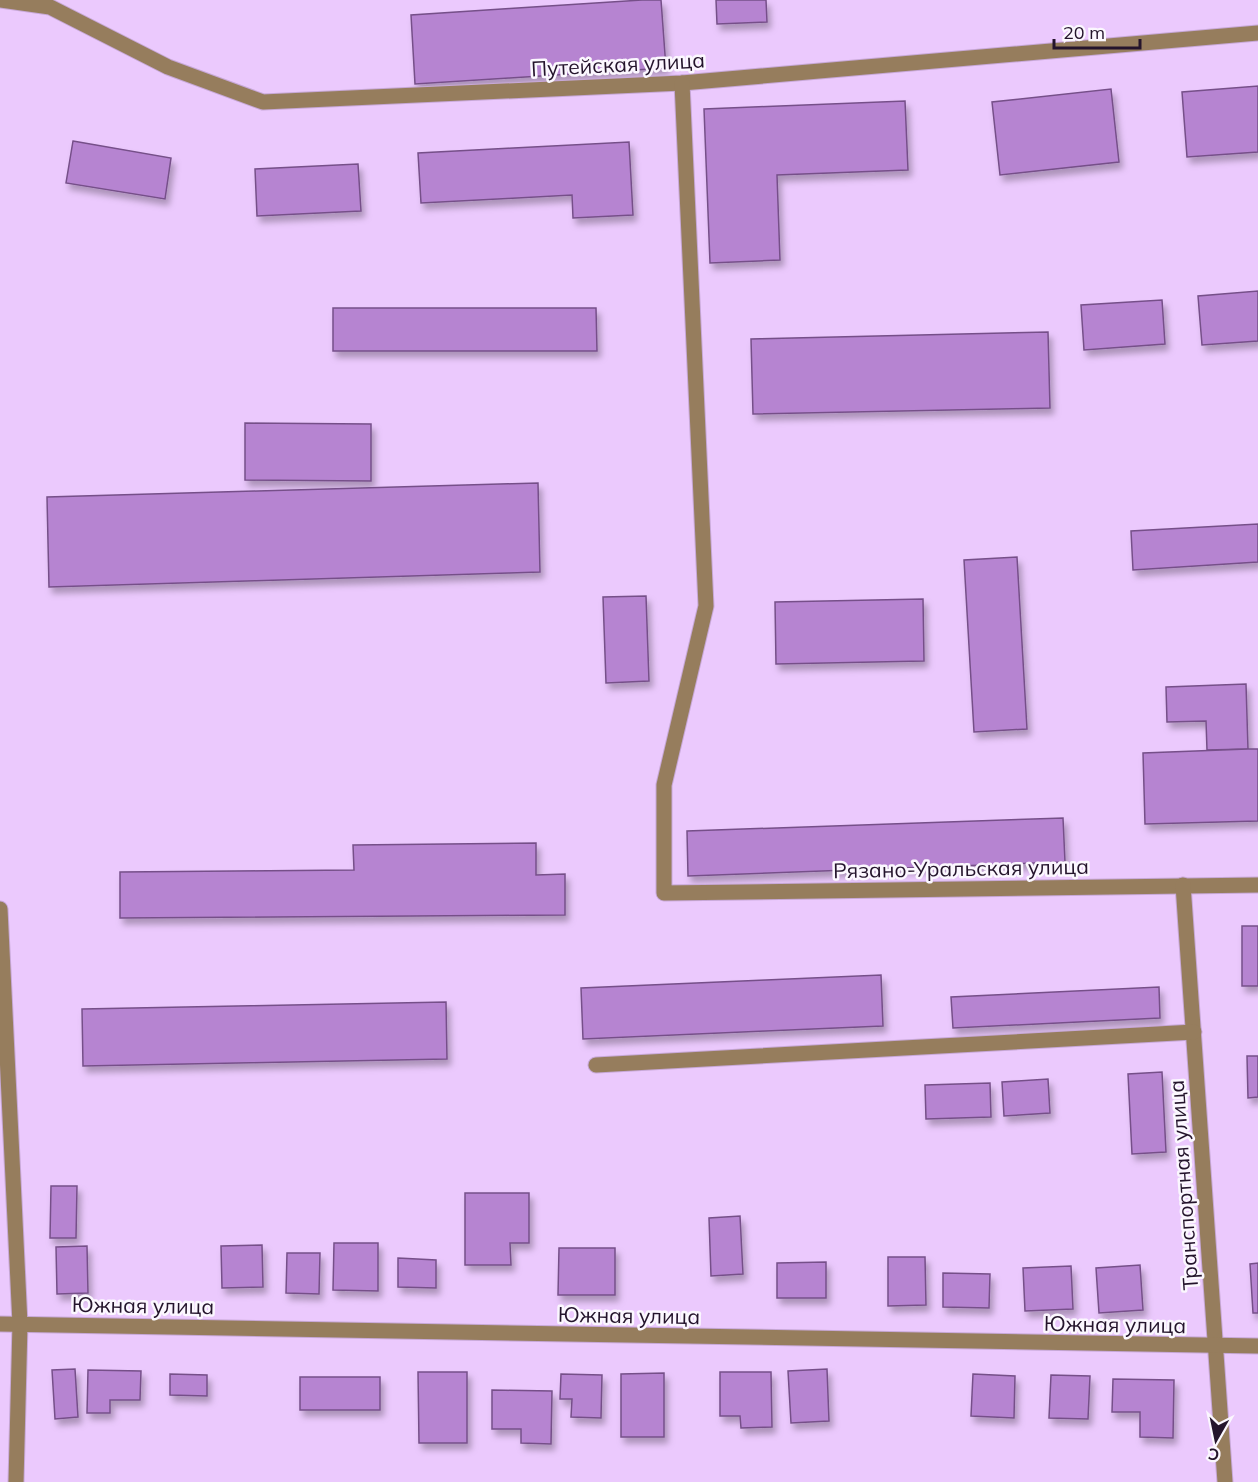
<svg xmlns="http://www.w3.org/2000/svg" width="1258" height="1482" viewBox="0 0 1258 1482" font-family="Mulish,sans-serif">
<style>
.building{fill:#b684d1;stroke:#765089;stroke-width:1.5;filter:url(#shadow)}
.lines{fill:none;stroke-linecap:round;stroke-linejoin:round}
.minor-casing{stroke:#c7a8d7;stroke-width:17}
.minor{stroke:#967d5d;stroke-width:15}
.labels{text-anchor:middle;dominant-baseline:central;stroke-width:5;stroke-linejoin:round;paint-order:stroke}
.street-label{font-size:21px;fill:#24142c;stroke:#fbf7fe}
</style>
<defs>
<filter id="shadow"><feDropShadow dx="3.5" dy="6" stdDeviation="3" flood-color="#0004"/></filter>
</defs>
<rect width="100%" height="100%" fill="#ebc9fd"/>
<g class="building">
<path d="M642 0H661L666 68 415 84 411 15Z"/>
<path d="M716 0H766L767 22 717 24Z"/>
<path d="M1258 86V152L1187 157 1182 92Z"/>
<path d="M1111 89 1119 162 1000 175 992 102Z"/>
<path d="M905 101 908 170 777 175 780 260 710 263 704 109Z"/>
<path d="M73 141 171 158 165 199 66 183Z"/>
<path d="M629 142 633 215 573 218 572 195 421 203 418 153Z"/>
<path d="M358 164 361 211 257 216 255 169Z"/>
<path d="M1258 291V341L1202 345 1198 296Z"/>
<path d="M1162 300 1165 344 1084 350 1081 305Z"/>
<path d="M333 308H596L597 351H333Z"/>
<path d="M1048 332 1050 408 753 414 751 339Z"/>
<path d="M245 423 371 424V481L245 480Z"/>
<path d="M538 483 540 572 49 587 47 497Z"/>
<path d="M1258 524V562L1133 570 1131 531Z"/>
<path d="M1017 557 1027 729 974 732 964 560Z"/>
<path d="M646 596 649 681 606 683 603 597Z"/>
<path d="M923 599 924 661 776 664 775 602Z"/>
<path d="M1246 684 1248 749 1207 750 1206 721 1167 722 1166 687Z"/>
<path d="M1248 749H1258V821L1145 824 1143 753Z"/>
<path d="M1063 818 1065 862 688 876 687 831Z"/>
<path d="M536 843V875L565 874V915L120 918V872L354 870 353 845Z"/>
<rect x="1242" y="926" width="16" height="60"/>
<path d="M881 975 883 1026 583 1039 581 988Z"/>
<path d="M1159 987 1160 1018 953 1028 951 997Z"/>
<path d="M446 1002 447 1059 83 1066 82 1009Z"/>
<path d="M1247 1056H1258V1097L1248 1098Z"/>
<path d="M1162 1072 1166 1152 1132 1154 1128 1074Z"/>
<path d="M1048 1079 1050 1113 1004 1116 1002 1082Z"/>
<path d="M990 1083 991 1117 926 1119 925 1085Z"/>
<path d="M51 1186H77L76 1238H50Z"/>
<path d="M465 1193H529V1243H510L511 1265H465Z"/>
<path d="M740 1216 743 1274 711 1276 709 1218Z"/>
<path d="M334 1243H378V1291L333 1290Z"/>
<path d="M262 1245 263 1287 222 1288 221 1246Z"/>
<path d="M87 1246 88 1293 57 1294 56 1247Z"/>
<path d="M559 1248H615V1295H558Z"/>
<path d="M287 1253H320L319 1294 286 1293Z"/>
<path d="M888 1257H925L926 1305 888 1306Z"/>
<path d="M398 1258 436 1260V1288L398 1287Z"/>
<path d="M826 1262V1298H777V1263Z"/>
<path d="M1258 1263V1313H1253L1250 1264Z"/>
<path d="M1140 1265 1143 1310 1099 1313 1096 1268Z"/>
<path d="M1071 1266 1073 1309 1025 1311 1023 1268Z"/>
<path d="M943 1273 990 1274 989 1308 943 1307Z"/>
<path d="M75 1369 78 1417 55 1419 52 1370Z"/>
<path d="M827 1369 829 1421 791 1423 788 1371Z"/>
<path d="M88 1370 141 1371 140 1400H110V1413H87Z"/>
<path d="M418 1372H467V1443H419Z"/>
<path d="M720 1372H771L772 1427 741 1428 740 1416H720Z"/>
<path d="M664 1373V1437H621V1374Z"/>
<path d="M170 1374 207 1375V1396L170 1395Z"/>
<path d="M561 1374 602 1375 601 1418 571 1417 572 1399H560Z"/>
<path d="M973 1374 1015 1376 1014 1418 971 1416Z"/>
<path d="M1051 1375 1090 1376 1088 1419 1049 1418Z"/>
<rect x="300" y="1377" width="80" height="33"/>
<path d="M1113 1379 1174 1380 1173 1438 1140 1437V1412H1112Z"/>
<path d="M492 1390 552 1391 551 1444 521 1443V1429H492Z"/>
</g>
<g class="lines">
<defs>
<g id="minor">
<path d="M0 0 50 7 168 67 263 102 682 83 1258 33"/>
<path d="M682 83 706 606 664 785V893L1258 885"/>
<path d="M1183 885 1225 1482"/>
<path d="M0 909 20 1324 16 1482"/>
<path d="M596 1065 1194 1032"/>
<path d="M0 1324 1258 1346"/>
</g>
</defs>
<use href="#minor" class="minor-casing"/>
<use href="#minor" class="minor"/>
</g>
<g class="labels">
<g class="street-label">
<text transform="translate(618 64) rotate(-3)">Путейская улица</text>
<text transform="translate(961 868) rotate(-1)">Рязано-Уральская улица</text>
<text transform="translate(1183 1185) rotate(-94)">Транспортная улица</text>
<text transform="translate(143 1305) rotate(1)">Южная улица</text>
<text transform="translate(629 1315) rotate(1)">Южная улица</text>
<text transform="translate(1115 1324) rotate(1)">Южная улица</text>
</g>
</g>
<g transform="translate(1216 1440) rotate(189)" stroke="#fbf7fe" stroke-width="4.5" paint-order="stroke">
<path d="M0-4.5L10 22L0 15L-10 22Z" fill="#24142c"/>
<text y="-9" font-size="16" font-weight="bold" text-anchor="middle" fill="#24142c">С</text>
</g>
<path d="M1054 39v9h86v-9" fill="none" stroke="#24142c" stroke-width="3"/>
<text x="1063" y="39" font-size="18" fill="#24142c" stroke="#fbf7fe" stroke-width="4.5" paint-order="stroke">20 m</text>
</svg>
